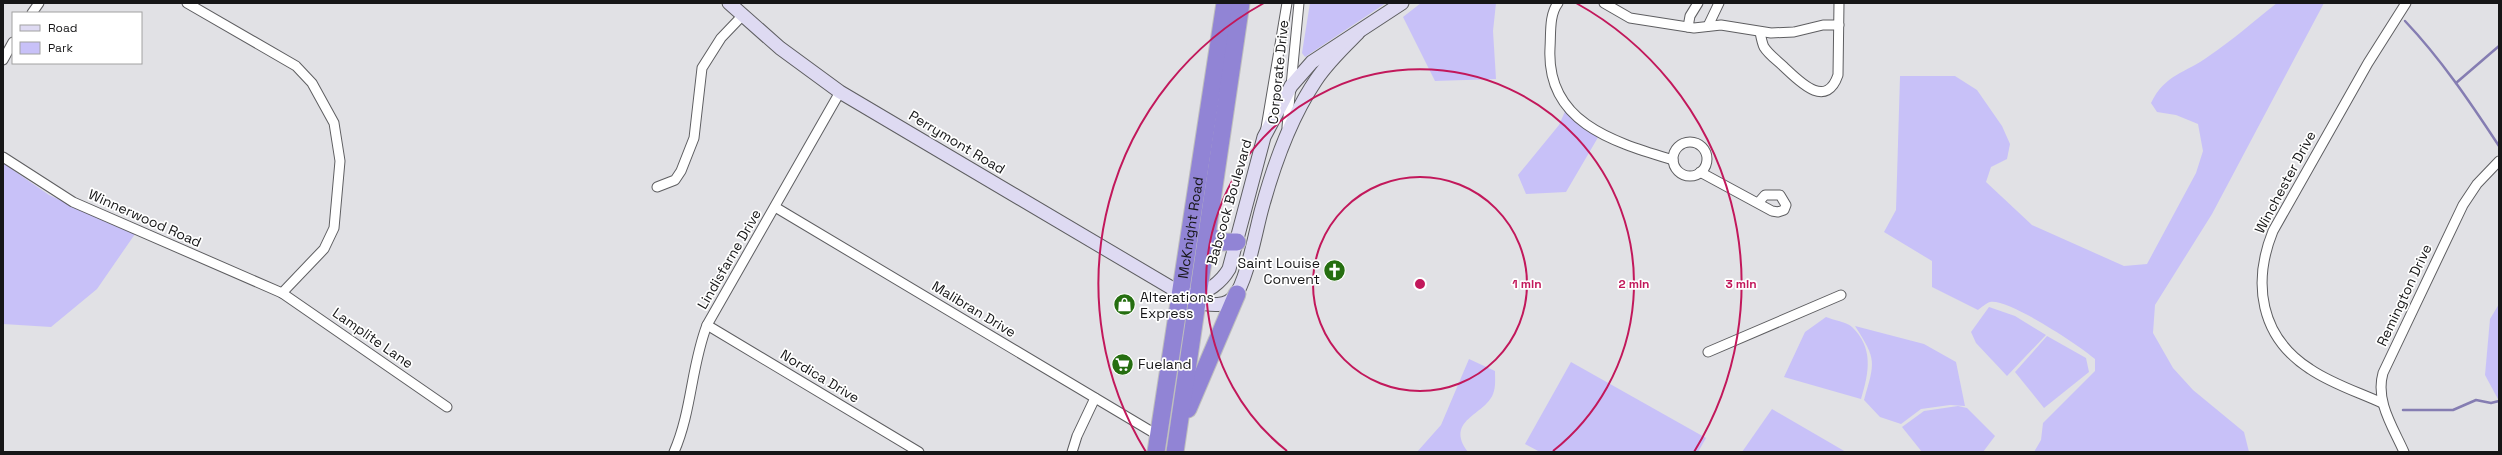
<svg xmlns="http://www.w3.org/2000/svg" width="2502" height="455" viewBox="0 0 2502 455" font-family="'Space Grotesk',sans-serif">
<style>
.green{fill:#c8c1f8}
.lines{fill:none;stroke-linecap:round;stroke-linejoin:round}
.stream{stroke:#857db2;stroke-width:2.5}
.street-casing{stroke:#5e5e61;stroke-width:11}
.secondary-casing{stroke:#5e5e61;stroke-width:15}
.highway-casing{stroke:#bebebe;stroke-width:19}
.street{stroke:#fff;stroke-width:9}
.secondary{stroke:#dedaf2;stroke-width:13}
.highway{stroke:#9184d5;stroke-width:17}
.ring{fill:none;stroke:#c2185b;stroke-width:2}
.labels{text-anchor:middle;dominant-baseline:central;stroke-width:3.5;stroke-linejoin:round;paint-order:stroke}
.street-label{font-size:14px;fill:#161617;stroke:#fff}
.poi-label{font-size:14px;fill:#161617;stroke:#fff;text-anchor:start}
.centre{fill:#c2185b;stroke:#fff;stroke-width:2}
.ring-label{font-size:12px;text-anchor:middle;font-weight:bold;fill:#c2185b;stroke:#fff;stroke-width:3.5;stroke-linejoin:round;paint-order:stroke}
</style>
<rect width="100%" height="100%" fill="#e1e1e5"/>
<g class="green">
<path d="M1310 3H1386L1305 57 1302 53Z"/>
<path d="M1421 3H1496L1493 31 1496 79 1435 81 1403 17Z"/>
<path d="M2277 3H2324L2212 214 2155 305 2153 333 2173 368 2193 390 2244 432 2249 452H2034L2041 440 2043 423 2095 371V359C2080 346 2008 298 1990 302 1986 303 1981 308 1978 310L1932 287V261L1884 232 1896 210 1900 76H1955L1977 90 2002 126 2010 144 2007 159 1991 167 1986 182 2032 225 2124 266 2147 264 2196 173 2203 151 2198 124 2176 115 2157 112 2151 103C2165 74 2186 73 2209 56 2233 40 2255 20 2277 3Z"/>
<path d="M1567 107 1600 134 1566 192 1526 194 1518 175 1559 125Z"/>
<path d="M3 163 49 195 135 234 97 289 51 327 3 324Z"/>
<path d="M2499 304V401L2485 375 2490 319Z"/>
<path d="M1989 307 2015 316 2046 335 2007 376 1976 343 1971 332Z"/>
<path d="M1826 317C1833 320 1847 322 1852 327 1874 348 1869 373 1861 399L1784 377 1805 332Z"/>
<path d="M1855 326 1924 344 1956 362 1965 406 1950 405 1921 409 1901 424 1880 417 1864 400C1875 362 1877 360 1855 326Z"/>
<path d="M2047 336 2086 358 2089 372 2044 408 2015 372Z"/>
<path d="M1469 359 1495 371C1495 378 1496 387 1493 394 1485 415 1444 420 1468 452H1417L1441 425Z"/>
<path d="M1571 362 1706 438 1698 452H1540L1525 444Z"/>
<path d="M1958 406 1967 408 1995 436 1983 452H1922L1902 427 1924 411Z"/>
<path d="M1772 409 1846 452H1742Z"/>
</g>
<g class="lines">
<g class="stream">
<path d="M2405 21C2441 59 2470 102 2499 146"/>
<path d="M2456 83 2499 46"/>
<path d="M2403 410H2453L2476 400 2491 403 2499 401"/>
</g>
<defs>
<g id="street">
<path d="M187 3 296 66 312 83 334 123 340 161 334 228 324 249 282 293"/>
<path d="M1558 3C1549 15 1551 33 1550 48 1546 123 1614 142 1673 160"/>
<path d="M1604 3 1630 18 1694 28 1721 25 1771 33 1794 32 1823 25H1839"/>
<path d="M32 13 39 3"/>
<path d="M1708 26 1719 3"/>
<path d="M1688 27 1690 16 1698 3"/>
<path d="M1760 32C1761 37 1762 43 1764 47 1769 55 1778 61 1784 67 1799 81 1826 110 1838 75L1839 3"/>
<path d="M3 60 13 42"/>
<path d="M1287 127 1299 3"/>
<path d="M1266 128 1287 3"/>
<circle cx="1690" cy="159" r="17"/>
<path d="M3 157 73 202 282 293 447 407"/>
<path d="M1700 172 1772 211 1778 212 1784 210 1786 205 1780 195H1765L1758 203"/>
<path d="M657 187 675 180 681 171 694 138 702 68 721 38 743 15"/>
<path d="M775 207 1159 436"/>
<path d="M707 325 919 452"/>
<path d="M1708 352 1841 295"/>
<path d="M2382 403C2358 392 2332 384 2310 369 2260 337 2252 283 2273 231L2368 63 2406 3"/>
<path d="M674 452C692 411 691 366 707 325L840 92"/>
<path d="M1072 452 1077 436 1095 398"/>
<path d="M2404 452C2393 427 2375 401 2383 373L2463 205 2477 184 2499 161"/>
</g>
<g id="secondary">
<path d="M729 3 780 48 840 92 1197 303C1210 304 1224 308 1234 297 1247 282 1256 229 1262 208 1274 164 1291 117 1316 80 1328 62 1343 48 1358 33"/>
<path d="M1192 294C1206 295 1222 281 1229 269L1264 137 1291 86 1312 62 1402 3"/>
</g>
<g id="highway">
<path d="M1207 235 1222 242H1237"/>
<path d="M1188 409 1237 294"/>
<path id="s1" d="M1156 452 1225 3"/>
<path d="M1175 452 1241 3"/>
</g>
</defs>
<use href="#street" class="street-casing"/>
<use href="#secondary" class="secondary-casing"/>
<use href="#highway" class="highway-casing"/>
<use href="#street" class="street"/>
<use href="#secondary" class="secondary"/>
<use href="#highway" class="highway"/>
</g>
<g class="ring">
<circle cx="1420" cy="284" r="107"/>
<path d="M1287 451A214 214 0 1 1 1553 451"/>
<path d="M1146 452A321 321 0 0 1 1264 3M1576 3A321 321 0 0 1 1694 452"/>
</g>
<defs>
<symbol id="church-disc" viewBox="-11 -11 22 22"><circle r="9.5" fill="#256e10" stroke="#fff"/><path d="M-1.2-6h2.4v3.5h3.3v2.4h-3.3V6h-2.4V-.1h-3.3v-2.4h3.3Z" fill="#fff"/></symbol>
<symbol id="shop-disc" viewBox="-11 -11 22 22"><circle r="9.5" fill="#256e10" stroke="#fff"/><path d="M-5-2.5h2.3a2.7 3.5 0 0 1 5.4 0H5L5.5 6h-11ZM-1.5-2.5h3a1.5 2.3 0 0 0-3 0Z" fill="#fff"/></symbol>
<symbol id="supermarket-disc" viewBox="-11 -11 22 22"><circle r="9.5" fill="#256e10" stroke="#fff"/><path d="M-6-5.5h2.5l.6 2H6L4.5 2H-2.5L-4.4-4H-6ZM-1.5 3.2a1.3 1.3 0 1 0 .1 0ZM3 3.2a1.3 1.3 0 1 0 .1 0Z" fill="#fff"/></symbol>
</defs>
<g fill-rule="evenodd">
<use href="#church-disc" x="1322" y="258" width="25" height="25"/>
<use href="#shop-disc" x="1112" y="292" width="25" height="25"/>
<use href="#supermarket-disc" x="1110" y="352" width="25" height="25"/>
</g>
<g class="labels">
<g class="street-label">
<text transform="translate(1278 72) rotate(-84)">Corporate Drive</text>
<text transform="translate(957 142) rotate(31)">Perrymont Road</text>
<text transform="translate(2285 182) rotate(-62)">Winchester Drive</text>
<text transform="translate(1229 202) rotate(-74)">Babcock Boulevard</text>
<text transform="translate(145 218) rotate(24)">Winnerwood Road</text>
<text stroke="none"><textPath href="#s1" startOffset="227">McKnight Road</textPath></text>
<text transform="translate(729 259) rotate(-60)">Lindisfarne Drive</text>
<text transform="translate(2404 295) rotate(-65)">Remington Drive</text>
<text transform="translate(974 309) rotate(31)">Malibran Drive</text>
<text transform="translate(373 338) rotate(35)">Lamplite Lane</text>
<text transform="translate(820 376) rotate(31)">Nordica Drive</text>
</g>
<g class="poi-label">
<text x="1320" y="263" text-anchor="end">Saint Louise<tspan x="1320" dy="16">Convent</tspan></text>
<text x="1140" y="297">Alterations<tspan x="1140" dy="16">Express</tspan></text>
<text x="1138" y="364">Fueland</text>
</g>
</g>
<circle cx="1420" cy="284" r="6" class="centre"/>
<g class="ring-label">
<text x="1527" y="288">1 min</text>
<text x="1634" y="288">2 min</text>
<text x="1741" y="288">3 min</text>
</g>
<rect width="2502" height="455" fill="none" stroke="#161617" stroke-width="8"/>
<rect x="12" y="12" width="130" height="52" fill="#ffffff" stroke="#a2a2a2"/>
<rect x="20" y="25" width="20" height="6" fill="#dedaf2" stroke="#a2a2a2"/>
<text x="48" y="32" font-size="12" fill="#161617">Road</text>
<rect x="20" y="42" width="20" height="12" fill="#c8c1f8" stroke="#a2a2a2"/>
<text x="48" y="52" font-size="12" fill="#161617">Park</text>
</svg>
